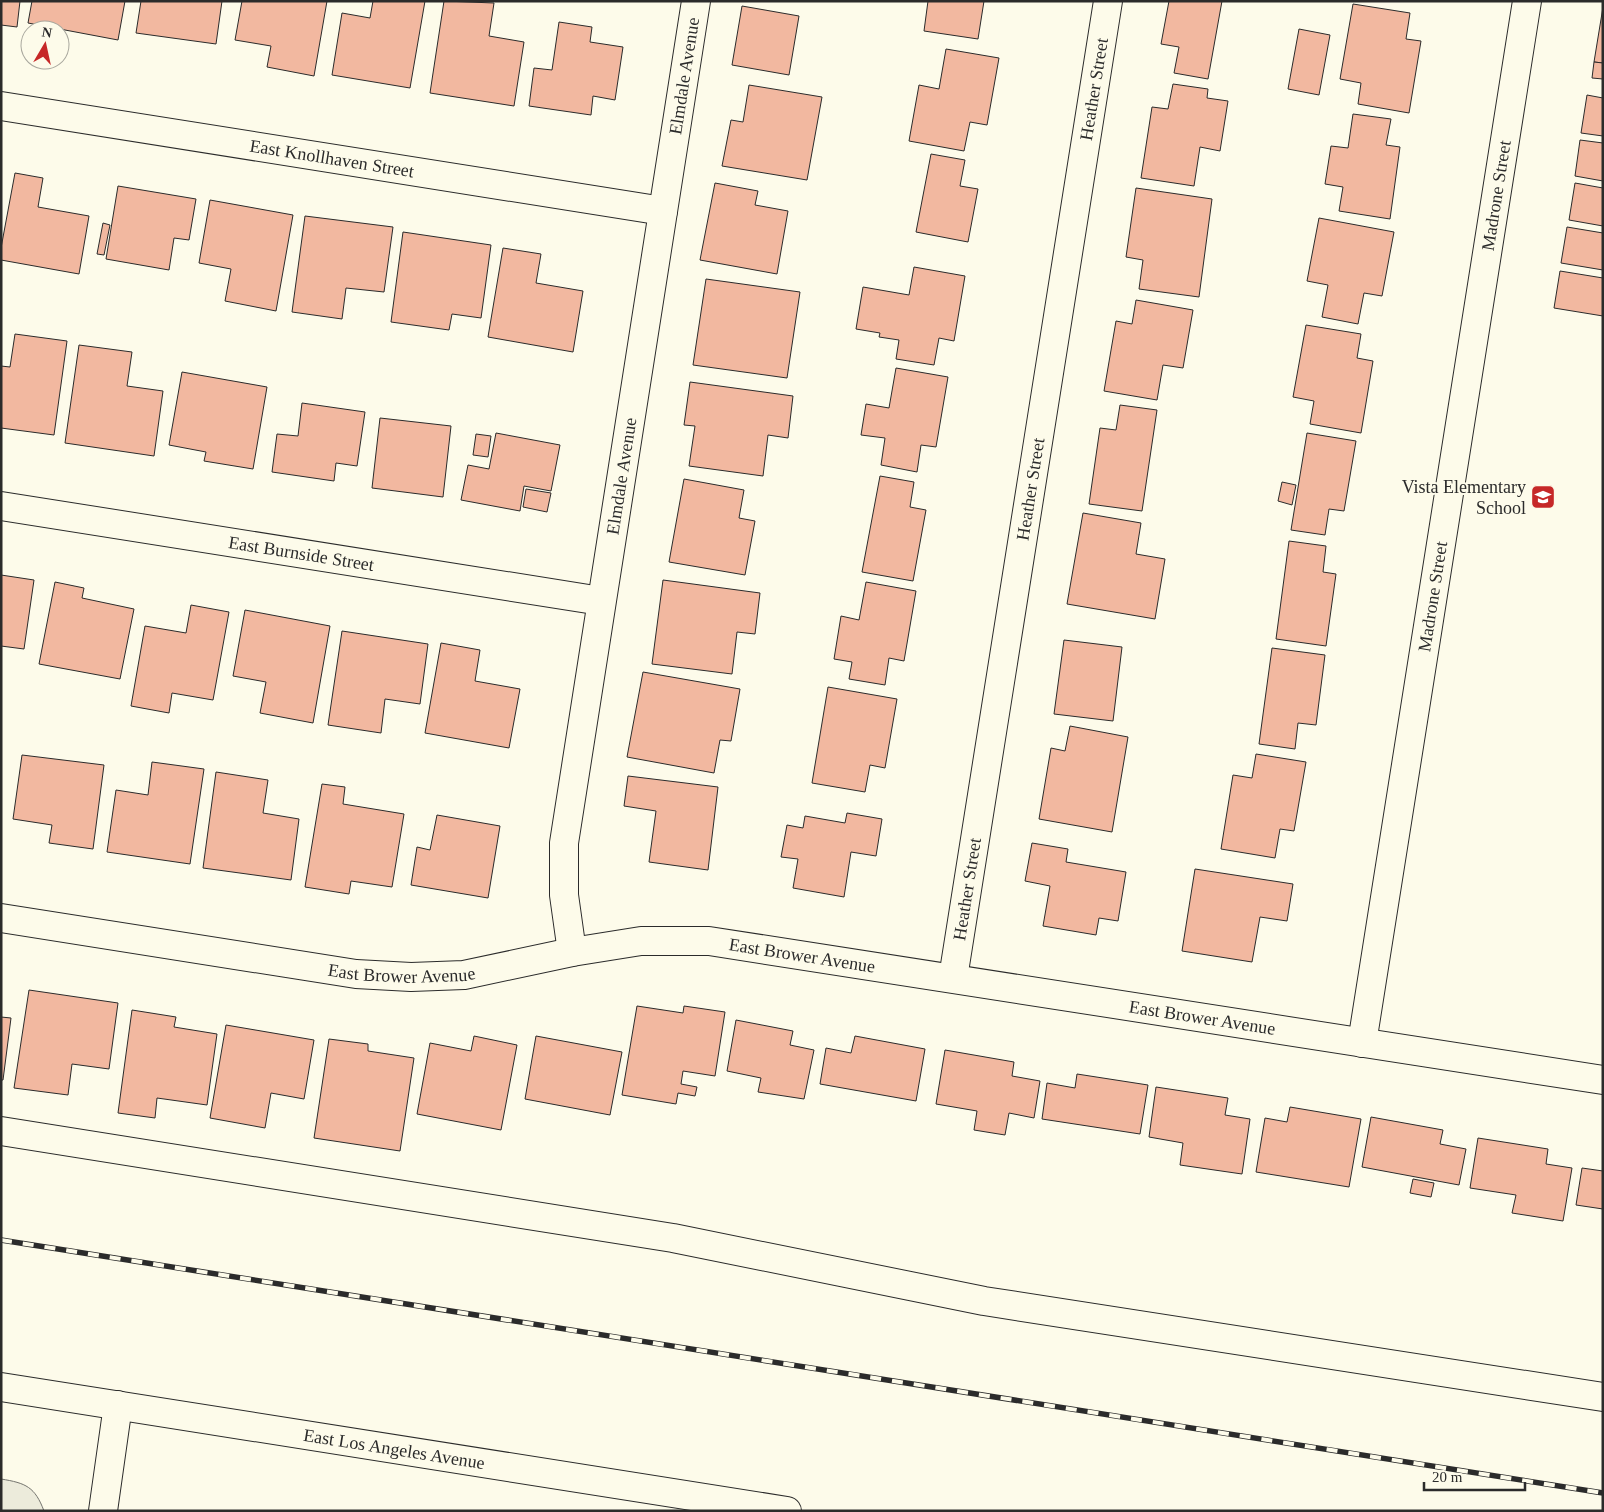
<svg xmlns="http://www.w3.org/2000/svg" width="1604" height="1512" viewBox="0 0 1604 1512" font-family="Georgia,serif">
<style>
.green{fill:#ecebdb;stroke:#74746e}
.building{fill:#f2b8a0;stroke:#2b2b2b}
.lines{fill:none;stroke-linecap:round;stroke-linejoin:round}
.minor-casing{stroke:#2b2b2b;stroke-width:30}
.major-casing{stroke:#2b2b2b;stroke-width:30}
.minor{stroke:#fdfbea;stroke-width:28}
.major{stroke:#fdfbea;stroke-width:28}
.rail-casing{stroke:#2b2b2b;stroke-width:5.5}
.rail{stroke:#fdfbea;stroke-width:4;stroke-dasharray:11;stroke-linecap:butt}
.labels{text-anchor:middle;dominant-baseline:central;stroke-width:4;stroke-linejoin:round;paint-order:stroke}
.street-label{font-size:18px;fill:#2b2b2b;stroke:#fdfbea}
.poi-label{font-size:18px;fill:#2b2b2b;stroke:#fdfbea;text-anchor:end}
</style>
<rect width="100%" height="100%" fill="#fdfbea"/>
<path class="green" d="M1 1479C26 1483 35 1487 44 1511H1Z"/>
<g class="building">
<path d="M1 1H20L17 27 1 25Z"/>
<path d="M32 1H125L118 40 28 23Z"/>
<path d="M141 1H222L216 44 136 33Z"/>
<path d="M242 1H327L314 76 267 67 271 46 235 40Z"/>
<path d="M373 1H425L410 88 332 75 342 13 370 18Z"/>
<path d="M444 1 494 3 489 36 524 42 514 106 430 93Z"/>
<path d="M928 1H984L978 39 924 31Z"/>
<path d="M1169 1H1222L1208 79 1174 73 1179 47 1161 44Z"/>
<path d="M1353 4 1410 13 1406 39 1421 41 1409 113 1358 104 1361 83 1340 79Z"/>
<path d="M742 6 799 16 789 75 732 65Z"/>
<path d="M1603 7V63L1594 62Z"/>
<path d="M559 22 592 27 590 42 623 47 615 100 593 96 591 115 529 106 534 68 552 70Z"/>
<path d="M1299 29 1330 35 1319 95 1288 89Z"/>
<path d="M946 49 999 58 987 125 970 122 964 151 909 141 919 85 939 89Z"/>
<path d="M1594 62 1603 63V79L1592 78Z"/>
<path d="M1173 84 1208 89 1207 98 1228 101 1220 151 1200 147 1194 186 1141 178 1152 107 1168 109Z"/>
<path d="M749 85 822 97 807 180 722 166 731 120 743 122Z"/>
<path d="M1587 95 1603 98V136L1581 133Z"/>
<path d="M1353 114 1391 119 1386 145 1400 147 1390 219 1339 211 1343 187 1325 184 1331 146 1348 148Z"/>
<path d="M1580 140 1603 143V181L1575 176Z"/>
<path d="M931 154 965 160 960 186 978 189 968 242 916 232Z"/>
<path d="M15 173 43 178 38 207 89 216 79 274 1 260V248Z"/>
<path d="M715 183 758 191 755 205 788 211 777 274 700 260Z"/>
<path d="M1575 183 1603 188V226L1569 220Z"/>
<path d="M118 186 196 199 189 240 174 238 169 270 106 259Z"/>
<path d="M1136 188 1212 199 1199 297 1139 289 1143 260 1126 257Z"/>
<path d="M210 200 293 215 276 311 225 301 231 269 199 263Z"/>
<path d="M305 216 393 227 384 292 346 288 342 319 292 312Z"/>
<path d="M1319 218 1394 232 1382 296 1364 293 1358 324 1322 317 1328 285 1307 281Z"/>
<path d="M103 223 110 225 104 255 97 254Z"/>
<path d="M1567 227 1603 233V270L1561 263Z"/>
<path d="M403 232 491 245 481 318 452 314 449 330 391 322Z"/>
<path d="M503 248 541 254 536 283 583 291 573 352 488 337Z"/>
<path d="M914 267 965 276 954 341 939 338 934 365 896 359 899 340 879 337 880 333 856 329 863 287 909 295Z"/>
<path d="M1560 271 1603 278V316L1554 308Z"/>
<path d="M706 279 800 292 787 378 693 365Z"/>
<path d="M1136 300 1193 310 1183 368 1163 365 1157 400 1104 391 1116 321 1132 324Z"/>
<path d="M1306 325 1361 334 1357 358 1373 361 1361 433 1310 424 1314 401 1293 397Z"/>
<path d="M15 334 67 341 54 435 1 428V366L10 367Z"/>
<path d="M79 345 132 352 127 386 163 391 154 456 65 443Z"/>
<path d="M896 368 948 377 936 447 921 445 917 472 881 465 885 438 861 435 866 404 889 408Z"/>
<path d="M182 372 267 387 253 469 204 461 206 452 169 445Z"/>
<path d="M690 382 793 396 788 438 768 435 763 476 689 466 695 426 684 425Z"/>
<path d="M302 403 365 412 357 466 336 463 334 481 272 472 277 434 298 436Z"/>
<path d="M1120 405 1157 410 1142 511 1089 504 1100 428 1116 430Z"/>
<path d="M380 418 451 426 443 497 372 488Z"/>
<path d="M496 433 560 445 551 491 524 486 520 511 461 500 468 465 489 469Z"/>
<path d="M1307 433 1356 441 1344 511 1329 509 1325 535 1291 530Z"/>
<path d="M476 434 491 436 488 457 473 455Z"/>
<path d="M880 476 914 482 910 507 926 510 913 581 862 572Z"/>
<path d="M684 479 744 490 739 518 755 521 745 575 669 562Z"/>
<path d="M1282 482 1296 485 1292 505 1278 501Z"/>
<path d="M526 489 551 493 547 512 523 507Z"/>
<path d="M1083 513 1141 523 1136 554 1165 559 1155 619 1067 604Z"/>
<path d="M1289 541 1326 546 1323 572 1336 574 1326 646 1276 639Z"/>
<path d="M1 575 34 580 24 649 1 646Z"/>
<path d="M663 580 760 593 755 634 737 632 732 674 652 664Z"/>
<path d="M55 582 84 588 82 598 134 609 120 679 39 664Z"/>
<path d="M866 582 916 591 904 661 889 658 885 685 849 679 852 662 834 659 841 616 859 620Z"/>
<path d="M191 605 229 612 213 700 172 693 169 713 131 706 145 626 186 633Z"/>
<path d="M245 610 330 626 313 723 260 713 266 682 233 676Z"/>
<path d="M342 631 428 644 420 704 385 699 381 733 328 725Z"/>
<path d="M1064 640 1122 647 1113 721 1054 714Z"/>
<path d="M441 643 480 650 475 681 520 689 509 748 425 733Z"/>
<path d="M1272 648 1325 655 1316 725 1298 723 1295 749 1259 744Z"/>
<path d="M643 672 740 689 731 741 720 740 714 773 627 757Z"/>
<path d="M828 687 897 699 885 768 870 765 865 792 812 783Z"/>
<path d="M1070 726 1128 737 1112 832 1039 819 1051 748 1065 751Z"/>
<path d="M1256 754 1306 762 1294 831 1280 829 1275 858 1221 849 1233 775 1252 778Z"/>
<path d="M22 755 104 765 93 849 49 843 52 825 13 819Z"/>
<path d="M152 762 204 769 190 864 107 852 116 790 148 795Z"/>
<path d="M216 772 268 780 263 813 299 819 291 880 203 868Z"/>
<path d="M628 776 718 787 708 870 649 862 656 811 624 806Z"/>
<path d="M322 784 345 787 343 804 404 814 392 887 351 881 349 894 305 887Z"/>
<path d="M847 813 882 819 876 856 851 852 844 897 793 888 798 859 781 857 787 825 803 828 805 816 845 823Z"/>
<path d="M437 815 500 826 488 898 411 885 417 847 430 850Z"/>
<path d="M1032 843 1068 849 1066 862 1126 872 1118 921 1099 918 1096 935 1043 926 1050 886 1025 881Z"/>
<path d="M1195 869 1293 884 1287 921 1260 917 1252 962 1182 951Z"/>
<path d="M29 990 118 1003 109 1069 72 1064 68 1095 14 1088Z"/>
<path d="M637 1006 683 1013 684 1006 725 1012 715 1076 683 1071 681 1084 697 1087 695 1096 678 1093 676 1104 622 1095Z"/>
<path d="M132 1010 176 1017 174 1027 217 1034 207 1105 157 1098 155 1118 118 1113Z"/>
<path d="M1 1017 11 1018 3 1080H1Z"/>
<path d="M736 1020 793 1031 790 1045 814 1050 804 1099 758 1092 761 1078 727 1071Z"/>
<path d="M226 1025 314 1040 304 1099 271 1093 265 1128 210 1118Z"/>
<path d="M474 1036 517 1045 501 1130 417 1114 430 1043 471 1051Z"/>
<path d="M536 1036 622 1052 610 1115 525 1099Z"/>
<path d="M855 1036 925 1049 916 1101 820 1084 826 1048 851 1053Z"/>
<path d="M329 1039 368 1044V1051L414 1058 400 1151 314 1138Z"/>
<path d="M945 1050 1014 1062 1012 1076 1040 1081 1034 1118 1009 1113 1005 1135 974 1130 977 1111 936 1104Z"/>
<path d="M1077 1074 1148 1085 1140 1134 1042 1119 1047 1083 1075 1088Z"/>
<path d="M1156 1087 1228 1098 1225 1115 1250 1119 1242 1174 1180 1165 1183 1143 1149 1137Z"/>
<path d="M1290 1107 1361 1119 1349 1187 1256 1172 1265 1118 1287 1122Z"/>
<path d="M1371 1117 1443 1130 1440 1144 1466 1149 1459 1185 1362 1167Z"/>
<path d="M1478 1138 1548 1149 1546 1164 1572 1168 1563 1221 1512 1213 1516 1195 1470 1188Z"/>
<path d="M1582 1168 1603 1171V1209L1576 1205Z"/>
<path d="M1413 1179 1434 1183 1431 1197 1410 1193Z"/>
</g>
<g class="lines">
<defs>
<g id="minor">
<path id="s1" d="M1 106 663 211"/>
<path id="s2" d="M1 506 601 601"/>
<path id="s3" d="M1 918 356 974 411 977 464 975 572 952 641 941H709L1603 1080"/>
<path id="s4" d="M572 952 564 895V843L696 1"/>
<path id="s5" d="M953 978 1108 1"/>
<path id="s6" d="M1362 1043 1527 1"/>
<path d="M1 1131 673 1238 984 1301 1603 1397"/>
<path d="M103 1511 118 1405"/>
</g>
<g id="major">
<path id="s7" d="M1 1387 787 1511"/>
</g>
</defs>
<use href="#minor" class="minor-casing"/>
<use href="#major" class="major-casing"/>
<use href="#minor" class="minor"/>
<use href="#major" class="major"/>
<defs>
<path id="rail" d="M1 1240 1603 1493"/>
</defs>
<use href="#rail" class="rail-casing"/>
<use href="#rail" class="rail"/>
</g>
<defs>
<symbol id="school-square" viewBox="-11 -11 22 22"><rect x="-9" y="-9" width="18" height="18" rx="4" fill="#c62828" stroke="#fdfbea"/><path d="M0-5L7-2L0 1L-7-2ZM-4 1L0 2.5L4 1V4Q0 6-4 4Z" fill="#fff"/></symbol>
</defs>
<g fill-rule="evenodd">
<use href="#school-square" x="1529" y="483" width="28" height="28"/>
</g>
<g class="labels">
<g class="street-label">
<text stroke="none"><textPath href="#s4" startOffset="886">Elmdale Avenue</textPath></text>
<text stroke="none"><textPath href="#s5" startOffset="900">Heather Street</textPath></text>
<text stroke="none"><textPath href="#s1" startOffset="335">East Knollhaven Street</textPath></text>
<text stroke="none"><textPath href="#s6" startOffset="858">Madrone Street</textPath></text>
<text stroke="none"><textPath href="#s4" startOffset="481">Elmdale Avenue</textPath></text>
<text stroke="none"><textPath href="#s5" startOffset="495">Heather Street</textPath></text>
<text stroke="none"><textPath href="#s2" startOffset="304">East Burnside Street</textPath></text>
<text stroke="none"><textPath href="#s6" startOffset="452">Madrone Street</textPath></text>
<text stroke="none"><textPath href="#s5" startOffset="90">Heather Street</textPath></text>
<text stroke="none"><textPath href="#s3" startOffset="810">East Brower Avenue</textPath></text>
<text stroke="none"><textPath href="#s3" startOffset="405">East Brower Avenue</textPath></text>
<text stroke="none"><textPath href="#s3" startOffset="1215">East Brower Avenue</textPath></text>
<text stroke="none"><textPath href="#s7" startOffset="398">East Los Angeles Avenue</textPath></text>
</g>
<g class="poi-label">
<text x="1526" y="487">Vista Elementary<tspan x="1526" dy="21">School</tspan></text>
</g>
</g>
<rect width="1604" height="1512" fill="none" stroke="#2b2b2b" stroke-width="5"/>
<g transform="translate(45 45) rotate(9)"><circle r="24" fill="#fdfbea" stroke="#a9a89e"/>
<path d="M0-4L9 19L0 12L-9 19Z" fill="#c62828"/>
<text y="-8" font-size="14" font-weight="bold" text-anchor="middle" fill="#2b2b2b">N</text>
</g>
<path d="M1424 1482v8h101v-8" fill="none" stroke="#2b2b2b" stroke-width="2.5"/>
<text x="1432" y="1482" font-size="15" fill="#2b2b2b" stroke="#fdfbea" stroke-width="4" paint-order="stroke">20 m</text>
</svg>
